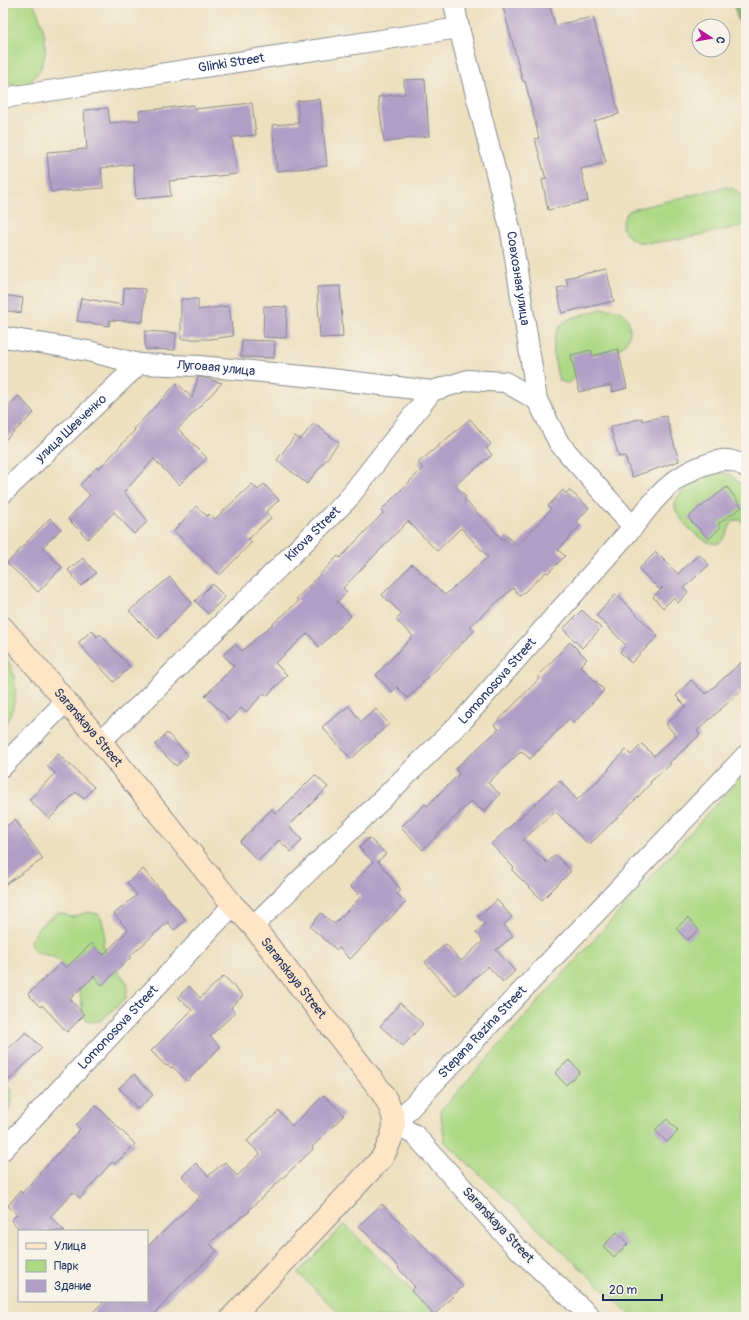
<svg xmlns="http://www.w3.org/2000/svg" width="749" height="1320" viewBox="0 0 749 1320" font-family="Pangolin,sans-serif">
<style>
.green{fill:#add985;stroke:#648472}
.forest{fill:#8ab972;stroke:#527468}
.building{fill:#b19ec6}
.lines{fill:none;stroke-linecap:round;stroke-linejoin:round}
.street-casing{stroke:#84888e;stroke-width:22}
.secondary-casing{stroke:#84888e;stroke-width:24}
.street{stroke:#fff;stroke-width:20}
.secondary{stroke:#fde5c5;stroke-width:22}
.labels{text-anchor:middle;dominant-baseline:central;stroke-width:3;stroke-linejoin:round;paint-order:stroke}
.street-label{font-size:13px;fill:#1b2f5e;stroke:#f7f3e8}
</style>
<rect width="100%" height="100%" fill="#f7f3e8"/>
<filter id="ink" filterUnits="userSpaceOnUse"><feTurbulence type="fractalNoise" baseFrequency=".025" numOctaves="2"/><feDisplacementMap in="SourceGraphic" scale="8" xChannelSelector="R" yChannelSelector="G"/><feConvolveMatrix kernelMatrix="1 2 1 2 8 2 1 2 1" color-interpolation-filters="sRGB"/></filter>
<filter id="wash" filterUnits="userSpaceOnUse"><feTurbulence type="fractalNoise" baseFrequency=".012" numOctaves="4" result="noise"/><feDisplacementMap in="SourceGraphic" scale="16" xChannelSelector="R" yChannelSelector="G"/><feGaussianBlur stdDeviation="0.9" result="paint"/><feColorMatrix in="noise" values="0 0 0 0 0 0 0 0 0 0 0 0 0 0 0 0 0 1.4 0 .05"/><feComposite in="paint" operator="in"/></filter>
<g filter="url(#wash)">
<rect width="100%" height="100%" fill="#ede0bf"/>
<g class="green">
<path d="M3 3H33C48 33 54 63 25 87L12 85 3 80Z"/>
<path d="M725 187C743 187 749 210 744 225L739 227C717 230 652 248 635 241 629 238 625 233 622 227 623 220 624 214 631 210Z"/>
<path d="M601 309C607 309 613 309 619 311 633 316 633 338 622 347 614 354 600 350 590 356 577 363 577 392 559 380 554 362 547 330 568 320 578 315 590 313 601 309Z"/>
<path d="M721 471 732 476 746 489V523L740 520H734C729 526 725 540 719 543 706 549 675 518 675 506 674 495 696 477 705 474 710 472 716 472 721 471Z"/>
<path d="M3 654C20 675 19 706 3 727Z"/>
<path d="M746 771V1317H633L445 1142 440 1111Z"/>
<path d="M88 912 98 914 101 918 105 932 103 946 120 974 127 982 128 987 126 998 108 1014 100 1021 89 1022 85 1018 83 1013 79 988 69 970 54 957 34 951 31 947 30 941 41 925 57 913H62L72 917Z"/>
<path d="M3 1080C17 1093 12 1106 3 1121Z"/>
<path d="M344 1224 439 1317H343L298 1273Z"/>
</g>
<path class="forest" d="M733 3H746V27L739 23Z"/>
<g id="blocks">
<g class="building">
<path d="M520 3H549L555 25 593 17 619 114 594 121 606 162 581 169 588 201 548 210 542 180 546 179 535 139 539 138 525 81 523 82 503 7Z"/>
<path d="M425 79 429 136 403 139V140L384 142 378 97 405 94 404 80Z"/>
<path d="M320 99 327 166 277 171 272 125 299 123 297 101Z"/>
<path d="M252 103 256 135 232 137 237 174 169 181 171 196 136 199 133 164 101 168 103 188 51 192 50 188 47 152 87 149 84 110 108 108 110 123 140 120 139 111 194 105V109Z"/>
<path d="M606 269 614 301 562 313 557 288 568 286 566 278Z"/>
<path d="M340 286 343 337 320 338 317 287Z"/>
<path d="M124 288 145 289 143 322 110 320 109 326 77 321 81 298 123 305Z"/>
<path d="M3 295 23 298 21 313 3 310Z"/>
<path d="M181 299H198V310L229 306 233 336 211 339H181Z"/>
<path d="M264 306 287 307 286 338 263 337Z"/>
<path d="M145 331 176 333 175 350 145 349Z"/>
<path d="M242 340 275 341 274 358 241 357Z"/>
<path d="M618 349 627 388 612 392 611 385 579 392 571 355 591 350 593 356Z"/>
<path d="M198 377 205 378 222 383 178 429 207 458 179 485 154 459 124 492 148 521 134 534 114 512 88 539 68 519 90 495 80 485 97 467 99 469 135 430 134 429 177 383 192 398Z"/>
<path d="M19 396 34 413 3 442V411Z"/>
<path d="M666 416 679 461 632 477 625 456 619 457 610 427 642 418V421Z"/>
<path d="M470 419 491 444 486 448 492 455 455 485 466 497 464 499 503 540 507 536 517 546 551 509 548 506 563 490 566 494 569 490 589 508 576 522 580 526 558 550 565 556 548 573 546 572 520 596 513 588 470 626 474 631 408 698 397 687 392 692 376 675 413 636 396 620 402 614 382 595 412 564 445 595 488 557 461 528 437 551 408 521 343 588 347 592 337 602 351 616 319 647 308 633 275 663 287 675 267 696 264 693 246 712 241 708 230 720 205 696 234 666 223 655 235 644 242 651 299 601 296 599 338 556 340 558 383 513 381 510 423 468 418 463Z"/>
<path d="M314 423 339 443 307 484 277 460 295 436 300 440Z"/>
<path d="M252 484 258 490 264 484 279 500 266 512 271 518 248 539 252 542 220 575 174 531 196 506 207 516 209 514 215 519Z"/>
<path d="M727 487 742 507 718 524 721 527 709 539 688 518 700 506 701 507Z"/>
<path d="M50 518 61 529 42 548 62 567 38 592 7 563Z"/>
<path d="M656 552 678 574 699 554 709 565 684 588 688 592 678 603 673 598 663 608 653 597 663 588 662 587 660 590 639 569Z"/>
<path d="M83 558 96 573 81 586 68 570Z"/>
<path d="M170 577 192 603 157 639 129 611Z"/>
<path d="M212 584 225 597 208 614 195 601Z"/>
<path d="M616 594 658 636 631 663 620 652 626 645 596 615Z"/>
<path d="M582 610 601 628 582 648 563 629Z"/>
<path d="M92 630 97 637 100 634 130 667 114 682 78 643Z"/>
<path d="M570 642 587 659 580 666 604 690 574 723 569 719 530 759 521 751 488 783 500 794 484 812 471 801 423 850 401 827 425 804 427 806 459 774 455 769 499 729 494 725 540 678 538 676Z"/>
<path d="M746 658V686L697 731 700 735 669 763 671 764 650 782 651 783 637 798 589 845 555 811 523 840 547 863 555 855 571 871 542 900 512 870 514 868 491 844 560 781 577 800 609 770 608 769 626 750 631 755 642 744 654 756 676 736 666 724 686 706 676 696 691 680 706 694Z"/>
<path d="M349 706 361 722 376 709 389 724 351 759 322 727Z"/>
<path d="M167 733 188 755 176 766 155 745Z"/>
<path d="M58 754 94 787 84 799 76 792 49 819 29 800 55 773 47 766Z"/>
<path d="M315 775 328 787 289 826 302 840 291 852 279 840 258 861 240 842 272 809 276 814Z"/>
<path d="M15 819 43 859 3 886V830Z"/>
<path d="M369 838 386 854 378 861 401 890 397 894 406 902 350 959 339 948 337 950 310 927 321 913 334 924 361 897 350 886 373 862 359 848Z"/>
<path d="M143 869 186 920 174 930 168 922 130 956 131 957 102 985 94 976 70 999 84 1015 67 1032 42 1005 40 1007 28 994 61 963 66 968 92 943 103 955 128 930 114 914 137 895 127 883Z"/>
<path d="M497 900 512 917 504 925 513 936 496 950 515 971 503 982 488 966 455 996 425 962 446 944 461 961 483 941 476 932 485 924 478 917Z"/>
<path d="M688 918 699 930 687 940 676 928Z"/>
<path d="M224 976 243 996 231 1007 235 1013 210 1036 220 1047 187 1081 173 1067 171 1068 168 1065 166 1066 151 1051 192 1010 178 997 189 986 200 998Z"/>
<path d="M400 1003 423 1024 403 1046 380 1026Z"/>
<path d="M26 1032 42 1048 3 1086V1054Z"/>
<path d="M569 1060 580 1072 566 1085 555 1073Z"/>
<path d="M134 1074 153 1095 138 1109 119 1088Z"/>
<path d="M324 1095 344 1115 312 1147 313 1149 249 1210 250 1211 209 1243 217 1251 178 1288 152 1317H88L104 1301H147V1247L200 1197 182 1176 196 1163 208 1176 225 1162 237 1176 260 1154 247 1141 279 1111 292 1126Z"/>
<path d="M96 1105 135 1144 115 1164 112 1162 80 1198 73 1192 50 1217 65 1231H22L11 1221 17 1214 8 1206 20 1191 22 1193 80 1129 76 1125Z"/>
<path d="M667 1119 678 1131 667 1142 655 1130Z"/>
<path d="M382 1204 463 1286 434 1315 411 1291 415 1287 398 1268 399 1267 359 1226Z"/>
<path d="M617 1232 628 1244 614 1257 603 1246Z"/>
</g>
</g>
</g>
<g filter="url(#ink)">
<use href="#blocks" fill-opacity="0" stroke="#84888e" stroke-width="1"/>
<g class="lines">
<defs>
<g id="street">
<path id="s1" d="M454 3 459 28 511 232 537 400 559 443 633 527"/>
<path id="s2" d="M3 98 459 28"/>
<path id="s3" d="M3 337 88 351 139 364 200 366 314 377 432 391"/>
<path id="s4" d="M3 493 139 364"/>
<path id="s5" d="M100 741 140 705 346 501 432 391 468 380 505 382 537 400"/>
<path d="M3 766 66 701"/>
<path id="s6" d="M253 926 464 719 633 527C654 500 672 475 707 464 712 463 718 460 722 460 729 459 740 463 746 467"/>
<path id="s7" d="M3 1150 233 905"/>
<path id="s8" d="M591 1317 514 1245 415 1135 395 1124 746 755"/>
</g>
<g id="secondary">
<path id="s9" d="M3 628 100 741 233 905 253 926 381 1091C399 1119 397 1129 382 1158L232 1317"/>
</g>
</defs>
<use href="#street" class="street-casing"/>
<use href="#secondary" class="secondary-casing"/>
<use href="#street" class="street"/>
<use href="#secondary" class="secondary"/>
</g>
</g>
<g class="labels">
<g class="street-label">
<text stroke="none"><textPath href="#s2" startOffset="231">Glinki Street</textPath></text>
<text stroke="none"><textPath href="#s1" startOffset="283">Совхозная улица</textPath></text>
<text stroke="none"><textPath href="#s3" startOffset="216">Луговая улица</textPath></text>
<text stroke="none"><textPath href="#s4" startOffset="94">улица Шевченко</textPath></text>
<text stroke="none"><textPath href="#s5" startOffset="297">Kirova Street</textPath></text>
<text stroke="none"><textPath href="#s6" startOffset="346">Lomonosova Street</textPath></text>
<text stroke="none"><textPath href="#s9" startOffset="131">Saranskaya Street</textPath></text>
<text stroke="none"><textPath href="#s9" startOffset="455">Saranskaya Street</textPath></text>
<text stroke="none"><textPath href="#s7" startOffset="168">Lomonosova Street</textPath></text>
<text stroke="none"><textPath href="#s8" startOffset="403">Stepana Razina Street</textPath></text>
<text transform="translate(498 1225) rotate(47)">Saranskaya Street</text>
</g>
</g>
<rect width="749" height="1320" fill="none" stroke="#f7f3e8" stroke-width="16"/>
<rect x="18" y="1230" width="130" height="72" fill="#f7f3e8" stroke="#9fa5b1"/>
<rect x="26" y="1243" width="20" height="6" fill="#fde5c5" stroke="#9fa5b1"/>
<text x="54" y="1250" font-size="12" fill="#1b2f5e">Улица</text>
<rect x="26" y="1260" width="20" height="12" fill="#add985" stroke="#9fa5b1"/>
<text x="54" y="1270" font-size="12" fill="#1b2f5e">Парк</text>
<rect x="26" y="1280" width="20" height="12" fill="#b19ec6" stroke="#9fa5b1"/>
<text x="54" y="1290" font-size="12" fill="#1b2f5e">Здание</text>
<g transform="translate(711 38) rotate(102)"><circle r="19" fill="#f7f3e8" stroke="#9fa5b1"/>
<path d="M0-3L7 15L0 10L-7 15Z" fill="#b5179e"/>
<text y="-6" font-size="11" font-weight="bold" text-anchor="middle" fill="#1b2f5e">С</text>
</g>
<path d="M603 1294v6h59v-6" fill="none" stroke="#1b2f5e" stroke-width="2"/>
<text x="609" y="1294" font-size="12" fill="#1b2f5e" stroke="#f7f3e8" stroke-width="3" paint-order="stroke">20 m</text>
</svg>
